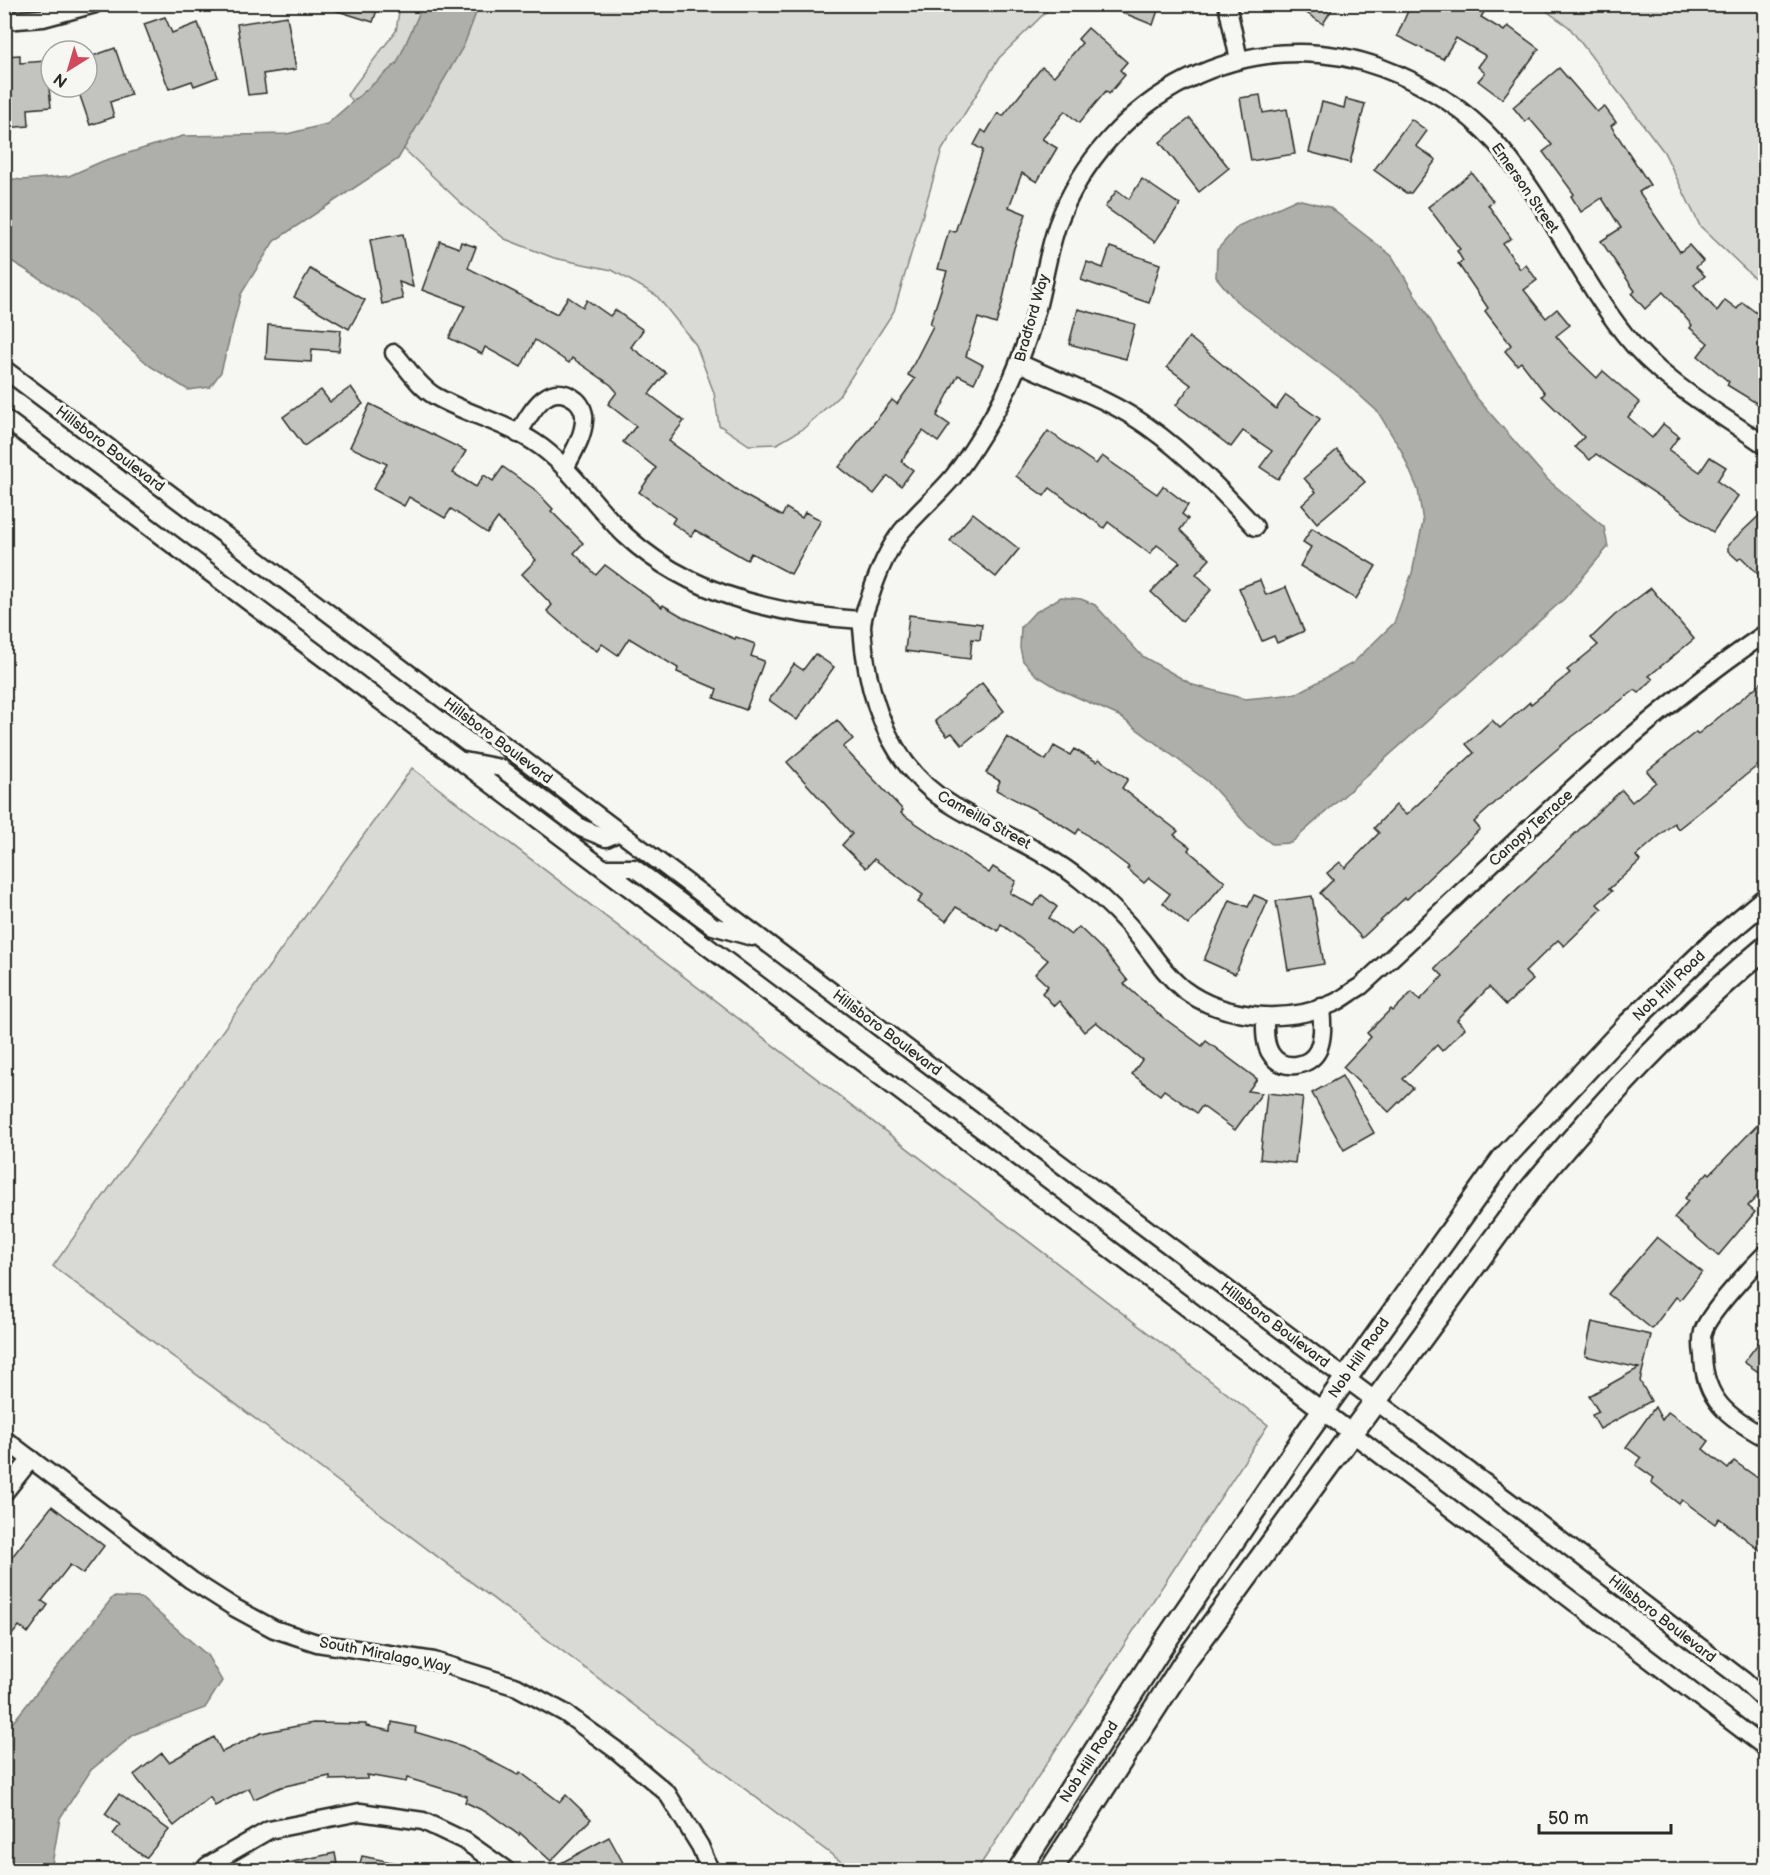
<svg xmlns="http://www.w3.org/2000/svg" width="1770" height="1875" viewBox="0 0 1770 1875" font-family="'Balsamiq Sans',sans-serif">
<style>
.green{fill:#d9d9d5;stroke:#828280;stroke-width:1.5}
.water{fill:#aeaeab;stroke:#7a7a78;stroke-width:1.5}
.building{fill:#c3c3c0;stroke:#2b2b2b;stroke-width:1.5}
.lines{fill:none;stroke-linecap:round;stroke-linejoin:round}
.minor-casing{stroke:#2b2b2b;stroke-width:21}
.major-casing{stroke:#2b2b2b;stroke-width:26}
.minor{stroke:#f6f6f2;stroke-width:16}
.major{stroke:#f6f6f2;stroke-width:21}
.labels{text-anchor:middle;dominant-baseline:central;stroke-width:6;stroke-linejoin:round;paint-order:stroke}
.street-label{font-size:15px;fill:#2b2b2b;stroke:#f6f6f2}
</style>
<rect width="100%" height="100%" fill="#f6f6f2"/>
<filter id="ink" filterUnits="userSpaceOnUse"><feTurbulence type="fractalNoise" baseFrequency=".0167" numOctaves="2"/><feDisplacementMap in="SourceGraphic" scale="12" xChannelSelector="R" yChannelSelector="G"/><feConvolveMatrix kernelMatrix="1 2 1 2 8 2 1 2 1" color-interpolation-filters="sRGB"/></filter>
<g filter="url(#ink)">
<g class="green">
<path d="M400 5H1053L999 58 942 150 894 311 839 396 803 429 777 444 749 445 719 425 714 393 696 345 656 295 612 270 554 258 505 239 465 207 347 95 396 31Z"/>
<path d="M1538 5H1765V288L1700 226 1664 152 1569 27Z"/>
<path d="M412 768 1268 1425 977 1870H852L53 1266Z"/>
</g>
<g class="water">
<path d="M423 5H479L464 45 398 159 274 241 241 294 221 372 210 387 188 390 150 366 76 301 5 257V178L22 180 69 176 103 161 183 136 287 134 327 124 397 63Z"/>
<path d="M1297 199 1329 207 1392 256 1476 397 1548 480 1604 527 1608 547 1565 598 1291 843 1272 844 1248 826 1207 781 1119 716 1059 689 1036 675 1023 661 1020 648 1021 627 1034 613 1061 597 1081 599 1095 605 1142 656 1193 685 1245 699 1296 694 1353 663 1394 623 1412 573 1423 522 1418 490 1401 450 1378 412 1347 384 1236 301 1216 277 1217 250 1238 226Z"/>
<path d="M113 1597 141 1598 207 1655 222 1681 205 1708 135 1734 91 1770 60 1818 51 1870H5V1732Z"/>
</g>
<g class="building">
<path d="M329 4H379L373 22 328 8Z"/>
<path d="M1102 4H1160L1153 25Z"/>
<path d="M1293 4H1335L1323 24Z"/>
<path d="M1411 4H1489L1481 17 1504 31 1508 26 1539 49 1502 99 1478 81 1485 73 1478 67 1486 56 1456 38 1443 59 1397 36Z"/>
<path d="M287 16 296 69 263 74 266 93 248 95 237 24Z"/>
<path d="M165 17 172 33 198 23 218 77 194 86 192 81 169 89 144 24Z"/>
<path d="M1088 28 1127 62 1120 70 1125 75 1109 94 1106 91 1079 123 1065 111 1042 139 1057 148 1037 182 1022 173 1009 207 1026 214 1014 248 1002 304 996 324 978 318 966 356 983 365 974 383 958 375 937 416 950 425 938 442 923 431 901 461 913 470 901 486 888 476 874 494 839 467 892 400 897 404 915 379 908 375 933 326 930 324 947 271 938 269 949 230 955 232 983 150 974 145 982 130 986 133 998 113 1003 116 1042 67 1054 76 1082 43 1078 39Z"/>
<path d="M115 48 131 95 110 102 114 117 90 125 77 87H87V58Z"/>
<path d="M20 55V63L46 61 51 107 28 109 29 126 4 128V56Z"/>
<path d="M1559 68 1597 112 1604 106 1616 122 1611 126 1650 185 1639 192 1680 252 1689 245 1703 261 1696 267 1705 276 1694 285 1717 311 1725 300 1737 309 1742 302 1766 320V409L1727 385 1729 382 1698 356 1708 343 1690 328 1692 325 1663 292 1645 309 1632 294 1635 291 1601 241 1621 228 1602 198 1581 212 1571 196 1574 194 1543 152 1552 145 1529 118 1525 122 1513 107Z"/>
<path d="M1260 95 1263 113 1287 109 1295 154 1251 161 1240 98Z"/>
<path d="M1346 99 1365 104 1350 163 1309 152 1322 102 1344 108Z"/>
<path d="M1190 118 1229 168 1199 192 1160 142Z"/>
<path d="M1411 119 1427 131 1416 146 1436 160 1411 193H1406L1374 170Z"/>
<path d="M1472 173 1493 201 1488 205 1511 238 1503 244 1520 269 1526 265 1537 280 1524 290 1546 318 1557 309 1570 325 1556 336 1570 352 1597 378 1603 371 1640 403 1628 417 1652 438 1663 424 1679 436 1669 450 1700 472 1710 457 1726 467 1717 481 1738 496 1713 532 1596 454 1590 460 1575 447 1584 437 1542 396 1545 393 1521 362 1517 365 1505 351 1511 345 1485 311 1488 308 1458 264 1463 261 1457 251 1460 249 1428 207Z"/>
<path d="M1142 179 1180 205 1155 242 1105 207 1117 190 1129 199Z"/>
<path d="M403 234 413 287 399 282 403 299 382 304 370 240Z"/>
<path d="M440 241 459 248 461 242 476 247 468 268 557 314 568 297 583 307 587 300 610 316 615 310 643 330 631 347 666 373 649 394 684 421 669 441 744 495 782 516 786 508 802 518 805 512 821 520 791 574 751 553 747 560 695 530 691 536 672 523 675 518 639 492 656 468 623 442 636 426 608 404 617 392 611 385 572 358 569 363 535 340 521 367 485 347 482 354 449 338 465 306 422 290Z"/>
<path d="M1110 247 1160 264 1149 303 1081 280 1087 262 1103 268Z"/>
<path d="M310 269 365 300 349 329 294 297Z"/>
<path d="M1078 309 1135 324 1126 359 1069 344Z"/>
<path d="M268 325 341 330 339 351 312 349 311 362 266 359Z"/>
<path d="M1189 337 1276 409 1286 395 1320 419 1278 479 1260 467 1272 451 1243 431 1231 447 1176 405 1191 385 1167 367Z"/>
<path d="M351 387 363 404 304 446 283 417 321 390 330 402Z"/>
<path d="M370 404 466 451 453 473 476 487 484 475 493 481 503 467 534 489 553 509 551 511 583 543 574 553 596 575 605 565 662 607 663 605 685 618 735 639 736 637 755 644 751 656 764 661 746 710 714 698 717 689 677 672 678 668 629 638 618 655 602 644 597 651 581 641 547 611 552 605 522 574 536 560 498 518 487 533 451 509 445 518 409 497 404 506 373 489 387 464 350 447Z"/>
<path d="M1048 431 1096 464 1102 456 1157 494 1163 486 1188 505 1182 514 1188 519 1180 530 1210 559 1196 574 1212 589 1182 621 1151 592 1180 562 1157 545 1150 554 1108 522 1104 528 1050 488 1044 496 1016 476Z"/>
<path d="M1337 450 1365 482 1317 523 1302 505 1316 492 1304 478Z"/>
<path d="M1766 509V582L1741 557 1738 560 1728 551V545Z"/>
<path d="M973 513 1019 549 996 577 950 541Z"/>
<path d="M1312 528 1376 566 1356 599 1300 566 1311 547 1303 542Z"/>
<path d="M1260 580 1266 595 1286 587 1304 631 1277 643 1274 636 1262 641 1239 588Z"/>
<path d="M1651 588 1694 639 1649 676 1653 679 1639 693 1635 690 1569 739 1509 790 1474 822 1480 829 1407 899 1405 898 1362 938 1320 893 1333 880 1327 873 1340 862 1345 868 1379 833 1374 828 1396 805 1406 815 1474 753 1466 744 1492 720 1500 728 1530 702 1531 704 1570 673 1567 670 1598 645 1591 638 1615 615Z"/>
<path d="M909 615 982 624 980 640 972 639 970 659 905 651Z"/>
<path d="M815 654 834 667 797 720 769 700 794 664 803 670Z"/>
<path d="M1766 679V759L1678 829 1674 823 1636 856 1640 861 1609 889 1612 891 1597 904 1602 909 1564 946 1558 940 1525 972 1533 980 1506 1005 1489 987 1457 1020 1465 1028 1442 1051 1437 1045 1403 1079 1413 1088 1389 1112 1343 1067 1371 1037 1367 1033 1391 1009 1393 1011 1412 992 1420 1000 1443 976 1435 968 1447 956 1603 807 1622 790 1632 802 1656 782 1647 771 1696 732 1698 734Z"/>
<path d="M982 683 1004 711 962 745 952 733 947 736 935 721Z"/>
<path d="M837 720 853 739 843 747 903 810 901 813 989 873 993 867 1016 881 1010 893 1033 906 1042 895 1057 907 1049 918 1071 935 1079 927 1105 952 1128 981 1124 984 1157 1013 1202 1046 1206 1041 1257 1079 1248 1091 1262 1093 1235 1130 1202 1106 1197 1113 1164 1090 1160 1095 1132 1074 1142 1060 1096 1022 1084 1032 1059 1001 1054 1006 1042 993 1048 986 1035 974 1048 960 1001 924 998 931 956 907 946 921 918 902 923 895 874 859 866 868 842 845 852 834 787 762Z"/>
<path d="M1007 737 1046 760 1054 746 1070 755 1074 749 1097 762 1099 759 1128 779 1122 788 1178 831 1174 835 1190 847 1188 850 1225 882 1188 925 1163 903 1170 894 1149 878 1144 883 1127 869 1129 867 1079 829 1076 834 1053 819 996 790 1000 781 986 773Z"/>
<path d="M1254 895 1268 901 1235 974 1204 960 1230 900 1248 907Z"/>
<path d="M1312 896 1324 964 1288 970 1276 901Z"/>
<path d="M1342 1076 1374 1133 1344 1150 1312 1093Z"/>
<path d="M1267 1093 1303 1097 1295 1163 1260 1159Z"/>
<path d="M1766 1116V1187L1748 1206 1755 1212 1718 1256 1674 1218 1688 1201 1685 1198 1708 1172 1710 1174Z"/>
<path d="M1657 1237 1702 1272 1680 1300 1676 1297 1652 1329 1608 1294Z"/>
<path d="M1592 1322 1651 1335 1640 1381 1651 1401 1600 1429 1592 1415 1599 1412 1589 1396 1639 1368 1585 1356Z"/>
<path d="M1766 1333V1377L1744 1362Z"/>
<path d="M1655 1407 1662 1420 1668 1412 1709 1441 1703 1449 1728 1469 1734 1461 1766 1484V1555L1719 1518 1715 1524 1682 1500 1679 1504 1651 1482 1654 1478 1636 1465 1641 1458 1626 1447Z"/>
<path d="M52 1506 104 1546 83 1574 70 1565 42 1601 48 1605 28 1633 19 1626 4 1645V1567Z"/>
<path d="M392 1722 416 1727 415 1732 462 1746 518 1775 520 1772 560 1802 566 1795 591 1819 551 1861 520 1833 519 1835 490 1814 465 1802 467 1796 407 1778 406 1782 367 1775V1779L330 1780V1776L281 1787 254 1799 249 1788 215 1806 210 1797 174 1826 134 1775 162 1753 169 1762 214 1737 222 1752 261 1733 313 1723 366 1724V1726L391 1731Z"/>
<path d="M119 1794 169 1830 146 1858 113 1834 120 1825 105 1814Z"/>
<path d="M609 1837 627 1870H548Z"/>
<path d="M335 1853 338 1870H284L283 1864Z"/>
<path d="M362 1856 401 1864 400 1870H358Z"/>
</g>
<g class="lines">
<defs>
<g id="minor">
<path d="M1227 4 1239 60"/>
<path d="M4 21 43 18 95 4"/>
<path d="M394 353C406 366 419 387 435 396 466 414 504 422 534 442 570 465 594 506 626 536 690 595 777 615 862 620"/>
<path d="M1019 363C1062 383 1109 399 1147 426 1188 455 1221 490 1255 527"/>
<path d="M4 369 1538 1523 1743 1680 1766 1701"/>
<path d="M4 418 1102 1243 1766 1748"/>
<path d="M518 434C531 412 548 378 576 400 582 405 585 414 584 421 583 438 572 454 565 469"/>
<path d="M1766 446C1718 412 1662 382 1625 335 1578 275 1545 198 1495 142 1464 108 1425 84 1382 68 1249 19 1105 95 1057 226 1048 252 1044 281 1037 308 1026 346 1013 382 993 416 981 437 968 458 953 477 937 496 918 512 902 531 887 550 877 575 870 597 866 608 862 616 862 628 867 699 890 769 955 807 998 833 1043 849 1082 881 1104 899 1125 919 1142 941 1155 958 1166 975 1183 989 1224 1020 1288 1024 1334 1003 1343 999 1352 991 1361 986 1493 866 1617 734 1766 633"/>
<path d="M464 761 501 768 581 828 606 838 620 832"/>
<path d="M605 868H634L713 926 752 937"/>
<path d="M1265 1017C1265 1029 1264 1044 1271 1054 1282 1072 1310 1067 1318 1050 1324 1036 1322 1021 1321 1007"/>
<path d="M1766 1253C1752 1267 1707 1315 1703 1332 1701 1339 1702 1348 1703 1355 1704 1400 1729 1418 1766 1438"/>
<path d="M4 1439 191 1580 235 1608 274 1629 317 1643 434 1661 517 1687 565 1713 616 1750 667 1793 700 1846 710 1870"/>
<path d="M4 1493 31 1459"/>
<path d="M207 1866 269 1830 360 1812 423 1821 465 1841 506 1870"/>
</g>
<g id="major">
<path d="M1019 1870 1162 1646 1306 1434 1502 1160 1629 1024 1716 941 1766 899"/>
<path d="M1051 1870 1184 1663 1529 1191C1601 1103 1678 1020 1766 947"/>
</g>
</defs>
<use href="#minor" class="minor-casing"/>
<use href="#major" class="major-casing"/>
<use href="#minor" class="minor"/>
<use href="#major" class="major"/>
</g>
</g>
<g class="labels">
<g class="street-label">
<text transform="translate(1525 188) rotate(55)">Emerson Street</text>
<text transform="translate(1032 318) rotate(-74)">Bradford Way</text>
<text transform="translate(110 449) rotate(37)">Hillsboro Boulevard</text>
<text transform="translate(498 741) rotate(37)">Hillsboro Boulevard</text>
<text transform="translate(984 820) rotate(29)">Cameilla Street</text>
<text transform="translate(1531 828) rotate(-42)">Canopy Terrace</text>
<text transform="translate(1669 986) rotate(-44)">Nob Hill Road</text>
<text transform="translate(887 1033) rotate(37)">Hillsboro Boulevard</text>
<text transform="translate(1275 1325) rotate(37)">Hillsboro Boulevard</text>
<text transform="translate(1359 1358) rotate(-55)">Nob Hill Road</text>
<text transform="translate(1662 1619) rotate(38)">Hillsboro Boulevard</text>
<text transform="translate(385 1655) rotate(11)">South Miralago Way</text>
<text transform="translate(1089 1762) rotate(-57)">Nob Hill Road</text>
</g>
</g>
<rect width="1770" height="1875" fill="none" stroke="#f6f6f2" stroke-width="24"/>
<rect x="12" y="12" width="1746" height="1851" fill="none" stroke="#2b2b2b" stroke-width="2" filter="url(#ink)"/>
<g transform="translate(69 69) rotate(217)"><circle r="28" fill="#f6f6f2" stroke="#a5a5a2" stroke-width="1.5"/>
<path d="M0-4.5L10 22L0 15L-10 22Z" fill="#d1495b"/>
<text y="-9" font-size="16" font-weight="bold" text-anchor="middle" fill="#2b2b2b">N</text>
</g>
<path d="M1539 1824v9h132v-9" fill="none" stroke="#2b2b2b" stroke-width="3"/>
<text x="1548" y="1824" font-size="18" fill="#2b2b2b" stroke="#f6f6f2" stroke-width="4.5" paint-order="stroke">50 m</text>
</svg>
